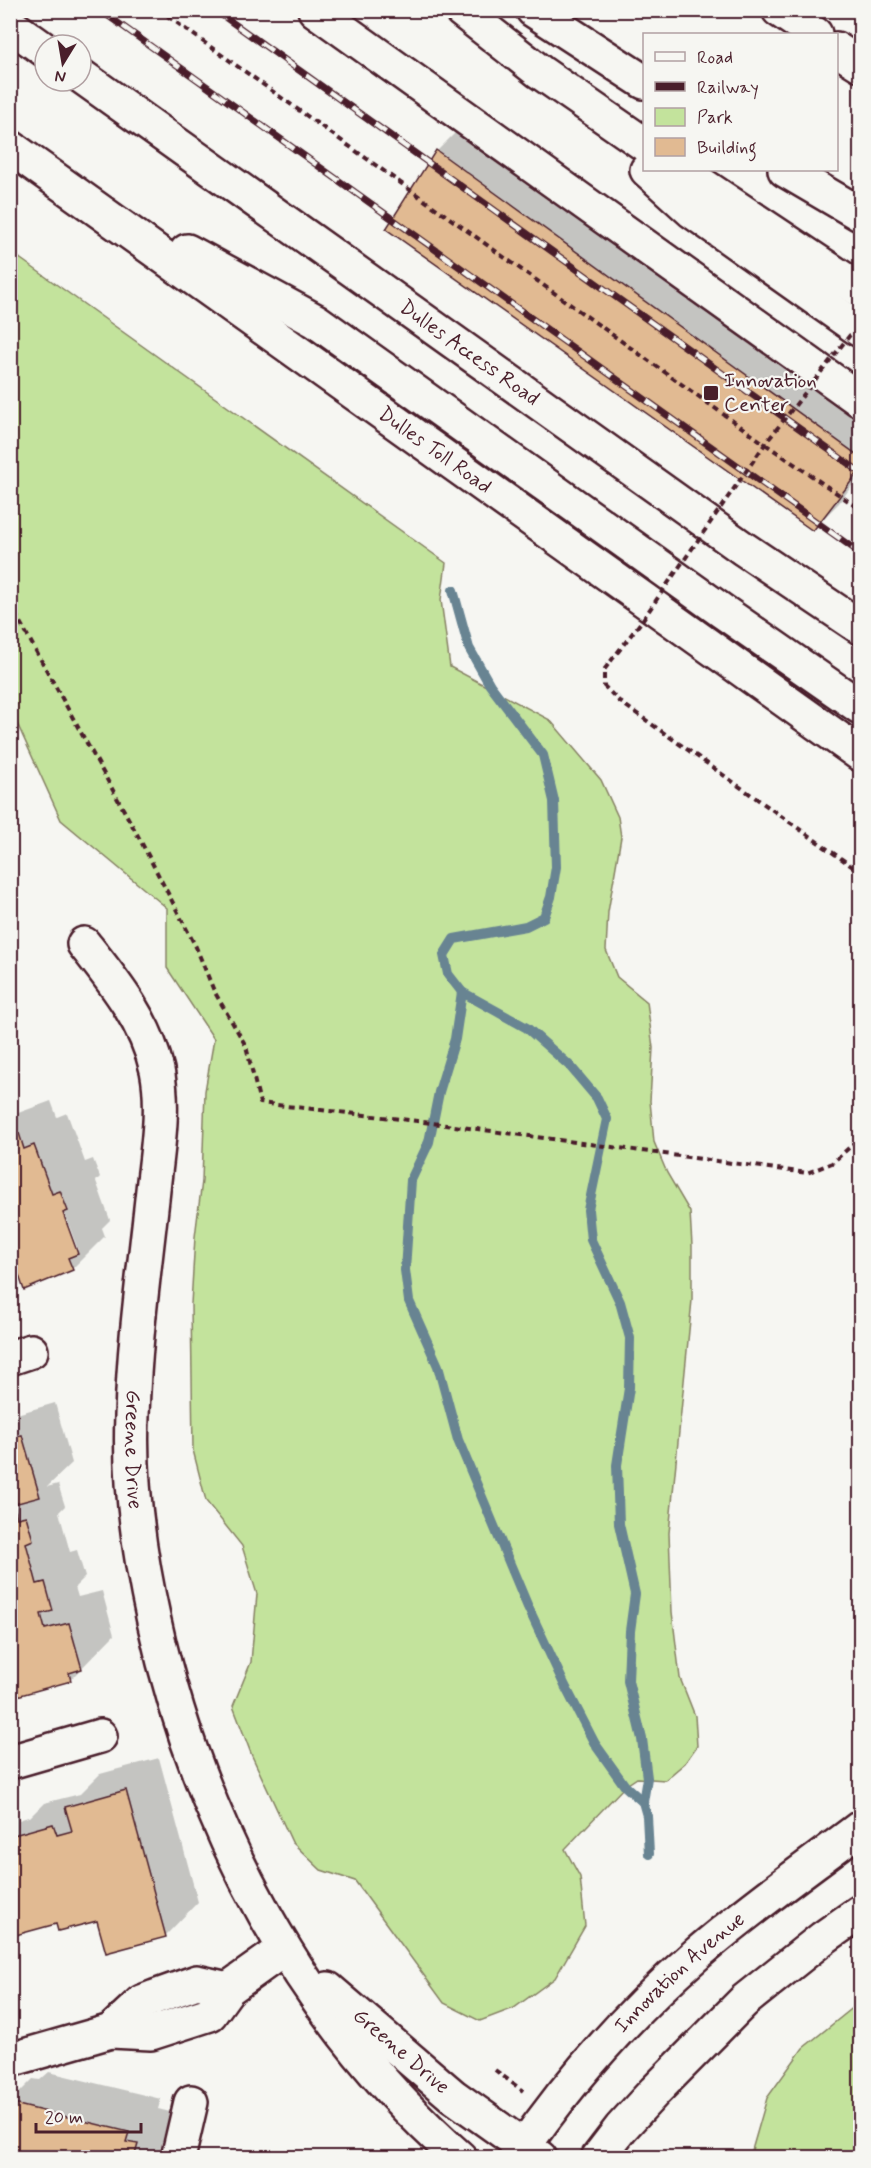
<svg xmlns="http://www.w3.org/2000/svg" width="871" height="2168" viewBox="0 0 871 2168" font-family="Mynerve,sans-serif">
<style>
.green{fill:#c3e39c;stroke:#868164;stroke-width:1.5}
.shadow{fill:#0003;fill-rule:evenodd}
.lines{fill:none;stroke-linecap:round;stroke-linejoin:round}
.stream{stroke:#678492;stroke-width:10}
.building{fill:#e1ba92;stroke:#4a1f2b;stroke-width:1.5}
.minor-casing{stroke:#4a1f2b;stroke-width:38}
.major-casing{stroke:#4a1f2b;stroke-width:38}
.highway-casing{stroke:#4a1f2b;stroke-width:38}
.path{stroke:#4a1f2b;stroke-width:4;stroke-dasharray:6 4.5;stroke-linecap:butt}
.minor{stroke:#f6f6f2;stroke-width:33}
.major{stroke:#f6f6f2;stroke-width:33}
.highway{stroke:#f6f6f2;stroke-width:33}
.rail-casing{stroke:#4a1f2b;stroke-width:7}
.rail{stroke:#f6f6f2;stroke-width:4.5;stroke-dasharray:14;stroke-linecap:butt}
.path-bridge{stroke:#4a1f2b;stroke-width:4;stroke-dasharray:6 4.5;stroke-linecap:butt}
.poi-dot{fill:#4a1f2b;stroke:#f6f6f2;stroke-width:2}
.labels{text-anchor:middle;dominant-baseline:central;stroke-width:4.5;stroke-linejoin:round;paint-order:stroke}
.street-label{font-size:21px;fill:#4a1f2b;stroke:#f6f6f2}
.poi-label{font-size:21px;fill:#4a1f2b;stroke:#f6f6f2;text-anchor:start}
</style>
<rect width="100%" height="100%" fill="#f6f6f2"/>
<filter id="ink" filterUnits="userSpaceOnUse"><feTurbulence type="fractalNoise" baseFrequency=".0167" numOctaves="2"/><feDisplacementMap in="SourceGraphic" scale="12" xChannelSelector="R" yChannelSelector="G"/><feConvolveMatrix kernelMatrix="1 2 1 2 8 2 1 2 1" color-interpolation-filters="sRGB"/></filter>
<g filter="url(#ink)">
<g class="green">
<path d="M11 252 446 563 441 600 450 667 550 720 601 780 618 817 621 837 608 912 606 950 617 977 647 1002 653 1048 650 1101 654 1142 667 1173 690 1212 692 1246V1300L669 1533 672 1612 680 1678 695 1716 697 1746 685 1763 665 1780 637 1778 625 1786 565 1849 580 1877 585 1926 555 1978 514 2008 480 2021 444 2003 355 1881 321 1870 292 1842 252 1756 233 1706 251 1662 257 1594 242 1546 206 1501 193 1450 191 1304 195 1237 202 1181 205 1091 214 1039 167 968V908L61 820 11 710Z"/>
<path d="M860 2002V2157H750L767 2098 803 2048Z"/>
</g>
<g class="shadow">
<path d="M463 125 860 413V475L839 503 813 529 388 229 437 151Z"/>
<path d="M51 1101 57 1117 67 1113 85 1162 93 1159 100 1177 96 1181 110 1220 102 1228 105 1236 72 1269H18L10 1277V1116ZM62 1206 78 1250H75L59 1207Z"/>
<path d="M55 1403 72 1463 47 1487 58 1484 65 1506 59 1512 70 1552 77 1550 85 1577 75 1587 78 1597 102 1591 114 1635 70 1680 10 1696V1416Z"/>
<path d="M159 1758 198 1902 166 1935 98 1919 58 1922 24 1931 12 1942 14 1949 10 1952V1815L17 1813 19 1820 31 1816 44 1803 80 1794 100 1774Z"/>
<path d="M49 2072 161 2099 158 2109 170 2112 158 2158H10V2102L33 2079 40 2080Z"/>
</g>
<g class="lines">
<g class="stream">
<path d="M453 590 469 648 490 685 543 755 554 801 556 867 551 897 544 917 526 926 454 939 444 955 448 974 462 992 527 1028 570 1066 597 1098 607 1119 588 1210 591 1240 620 1302 630 1338 629 1388 617 1465 619 1524 635 1594 630 1631 628 1681 642 1739 647 1778 643 1802 647 1816 649 1854"/>
<path d="M462 992 455 1039 439 1092 429 1142 411 1180 405 1270 409 1301 438 1366 458 1440 528 1607 565 1686 595 1744 625 1786 643 1802"/>
</g>
</g>
<g class="building">
<path d="M436 150 860 457V470L813 531 386 229Z"/>
<path d="M19 1133 24 1149 34 1145 52 1194 60 1191 68 1211 63 1213 78 1254 68 1258 73 1270 24 1290 16 1267 10 1269V1136Z"/>
<path d="M22 1435 40 1497 14 1504 17 1518 26 1516 33 1540 26 1543 37 1584 45 1582 53 1611 41 1614 45 1629 69 1623 82 1669 69 1673 71 1681 10 1698V1438Z"/>
<path d="M126 1790 166 1937 106 1953 97 1921 58 1931 56 1924 12 1936 14 1943 10 1944V1845H12L10 1836 53 1824 57 1835 72 1831 65 1807Z"/>
<path d="M14 2104 129 2132 126 2142 138 2144 134 2158H10V2114Z"/>
</g>
<g class="lines">
<defs>
<g id="minor">
<path id="s1" d="M84 944C114 982 146 1021 157 1070 165 1109 157 1151 153 1190 145 1265 134 1341 132 1416 129 1485 139 1554 154 1621 199 1825 302 2020 460 2158"/>
<path d="M10 1358 31 1351"/>
<path d="M10 1762 100 1736"/>
<path id="s2" d="M328 1989 453 2096 540 2158"/>
<path d="M111 2031 142 2002 155 1997 197 1982 228 1989"/>
<path d="M10 2060 111 2031 151 2033 210 2014 228 1989 284 1949"/>
<path d="M178 2158 191 2102"/>
<path id="s3" d="M516 2158C567 2083 630 2012 698 1953 750 1908 806 1869 860 1828"/>
<path d="M598 2158 621 2128 655 2091 744 2001 823 1938 860 1912"/>
</g>
<g id="major">
<path d="M779 10 815 34"/>
<path d="M836 49 860 64"/>
</g>
<g id="highway">
<path d="M315 10 860 400"/>
<path d="M461 10 540 72 644 144"/>
<path d="M533 10 644 82"/>
<path d="M10 25 45 50"/>
<path id="s4" d="M81 76 744 549 860 627"/>
<path id="s5" d="M10 147 860 754"/>
<path d="M647 170 692 211 860 330"/>
<path d="M680 170 860 290"/>
<path d="M785 170 860 214"/>
<path d="M187 251 316 321 722 611 860 707"/>
</g>
</defs>
<use href="#minor" class="minor-casing"/>
<use href="#major" class="major-casing"/>
<use href="#highway" class="highway-casing"/>
<g class="path">
<path d="M159 10 765 444 860 509"/>
<path d="M10 604 137 834 196 947 214 991 246 1046 260 1103 409 1120 807 1173 832 1163 860 1138"/>
<path d="M495 2070 523 2091"/>
</g>
<use href="#minor" class="minor"/>
<use href="#major" class="major"/>
<use href="#highway" class="highway"/>
<defs>
<g id="rail">
<path d="M100 10 860 553"/>
<path d="M215 10 860 472"/>
</g>
</defs>
<use href="#rail" class="rail-casing"/>
<use href="#rail" class="rail"/>
<path class="path-bridge" d="M860 331 850 335 765 444 641 622 604 670V686L619 701 860 872"/>
</g>
</g>
<rect class="poi-dot" x="703" y="385" width="16" height="16" rx="3"/>
<g class="labels">
<g class="street-label">
<text stroke="none"><textPath href="#s4" startOffset="477">Dulles Access Road</textPath></text>
<text stroke="none"><textPath href="#s5" startOffset="522">Dulles Toll Road</textPath></text>
<text stroke="none"><textPath href="#s1" startOffset="528">Greene Drive</textPath></text>
<text stroke="none"><textPath href="#s3" startOffset="248">Innovation Avenue</textPath></text>
<text stroke="none"><textPath href="#s2" startOffset="96">Greene Drive</textPath></text>
</g>
<g class="poi-label">
<text x="724" y="381">Innovation<tspan x="724" dy="24">Center</tspan></text>
</g>
</g>
<rect width="871" height="2168" fill="none" stroke="#f6f6f2" stroke-width="36"/>
<rect x="18" y="18" width="835" height="2132" fill="none" stroke="#4a1f2b" stroke-width="2" filter="url(#ink)"/>
<rect x="643" y="33" width="195" height="138" fill="#f6f6f2" stroke="#b1a0a2" stroke-width="1.5"/>
<rect x="655" y="52" width="30" height="9" fill="#f6f6f2" stroke="#b1a0a2" stroke-width="1.5"/>
<text x="697" y="63" font-size="18" fill="#4a1f2b">Road</text>
<rect x="655" y="82" width="30" height="9" fill="#4a1f2b" stroke="#b1a0a2" stroke-width="1.5"/>
<text x="697" y="93" font-size="18" fill="#4a1f2b">Railway</text>
<rect x="655" y="108" width="30" height="18" fill="#c3e39c" stroke="#b1a0a2" stroke-width="1.5"/>
<text x="697" y="123" font-size="18" fill="#4a1f2b">Park</text>
<rect x="655" y="138" width="30" height="18" fill="#e1ba92" stroke="#b1a0a2" stroke-width="1.5"/>
<text x="697" y="153" font-size="18" fill="#4a1f2b">Building</text>
<g transform="translate(63 63) rotate(191)"><circle r="28" fill="#f6f6f2" stroke="#b1a0a2" stroke-width="1.5"/>
<path d="M0-4.5L10 22L0 15L-10 22Z" fill="#4a1f2b"/>
<text y="-9" font-size="16" font-weight="bold" text-anchor="middle" fill="#4a1f2b">N</text>
</g>
<path d="M36 2123v9h105v-9" fill="none" stroke="#4a1f2b" stroke-width="3"/>
<text x="45" y="2123" font-size="18" fill="#4a1f2b" stroke="#f6f6f2" stroke-width="4.5" paint-order="stroke">20 m</text>
</svg>
